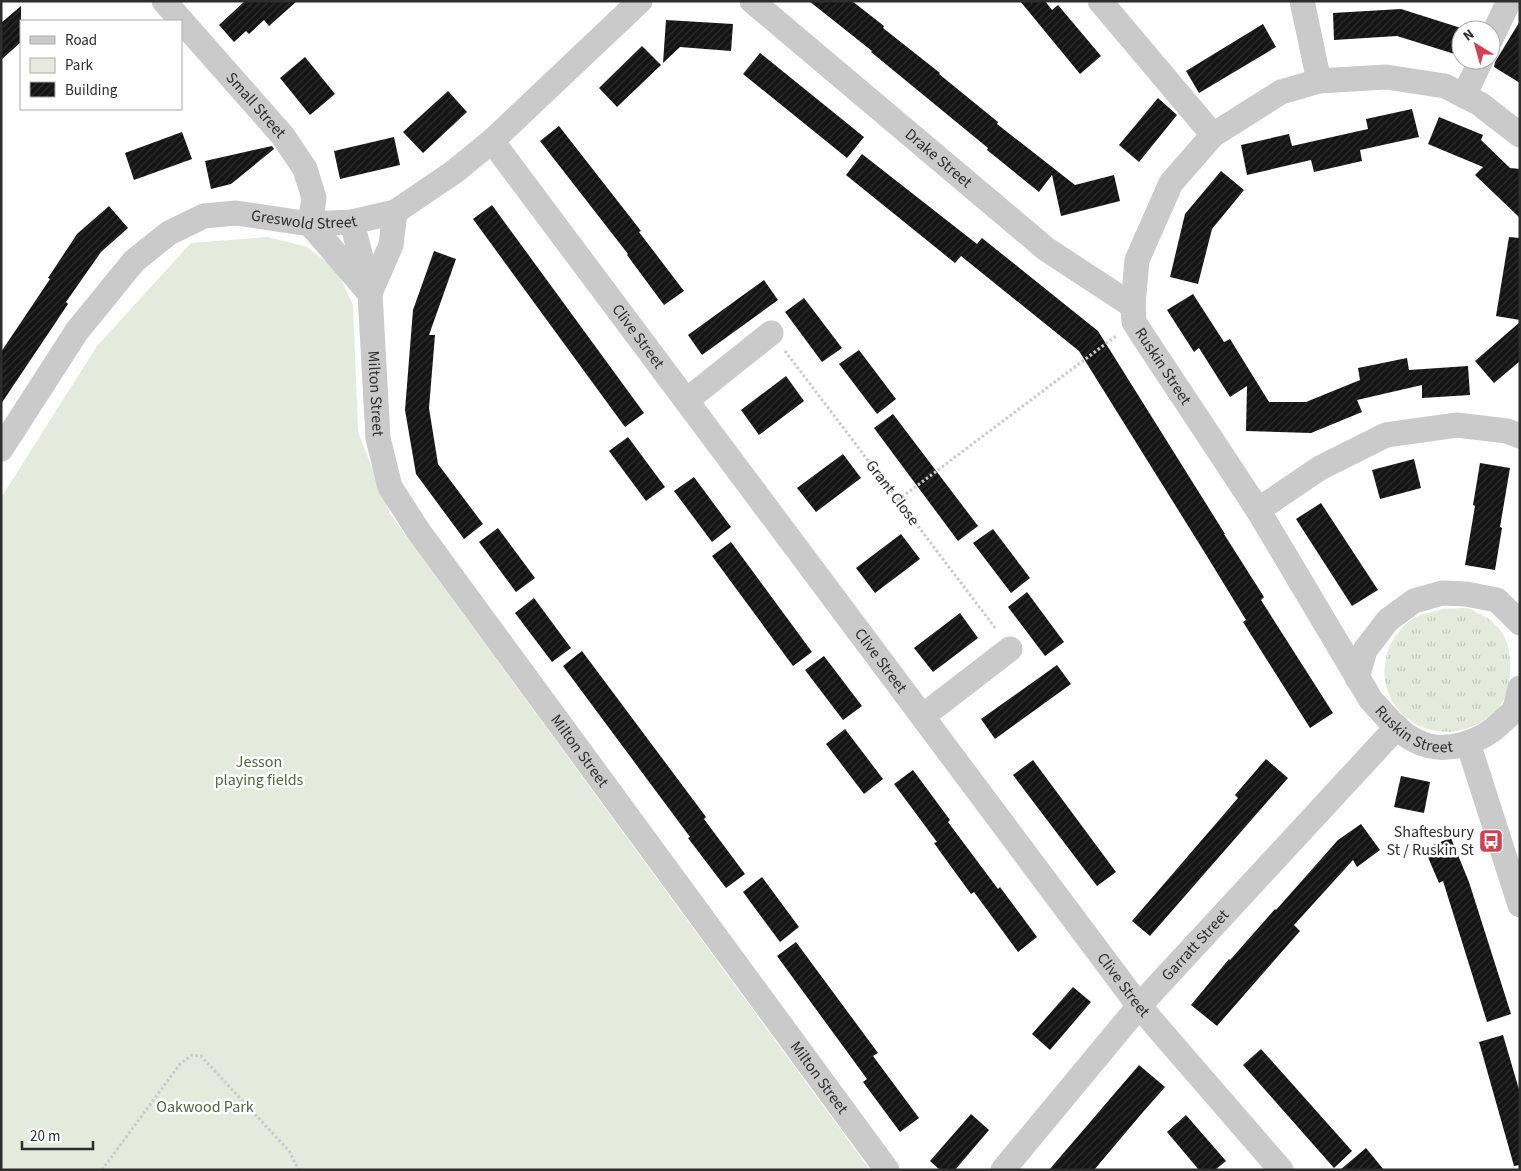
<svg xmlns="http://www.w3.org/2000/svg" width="1521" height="1171" viewBox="0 0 1521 1171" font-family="'Source Sans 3',sans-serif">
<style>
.grass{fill:url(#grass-tufts)}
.park{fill:#e4eadc}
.building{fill:url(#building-hatch)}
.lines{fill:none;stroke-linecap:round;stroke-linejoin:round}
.path{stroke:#cacaca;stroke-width:3;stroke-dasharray:2.5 2.5;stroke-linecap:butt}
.minor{stroke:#cacaca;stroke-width:25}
.labels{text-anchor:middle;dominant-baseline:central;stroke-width:5;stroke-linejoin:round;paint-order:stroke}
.street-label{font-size:16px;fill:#2d2d2d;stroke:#fff}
.park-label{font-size:16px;fill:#52653f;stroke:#fff}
.poi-label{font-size:16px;fill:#2d2d2d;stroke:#fff;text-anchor:end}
</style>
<defs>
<pattern id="grass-tufts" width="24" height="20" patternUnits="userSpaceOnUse" patternTransform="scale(1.25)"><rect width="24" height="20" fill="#e4eadc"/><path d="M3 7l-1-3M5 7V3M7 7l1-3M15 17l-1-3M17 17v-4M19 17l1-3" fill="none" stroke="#c4c9bd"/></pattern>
<pattern id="building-hatch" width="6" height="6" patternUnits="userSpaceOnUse" patternTransform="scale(1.25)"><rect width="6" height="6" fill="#141414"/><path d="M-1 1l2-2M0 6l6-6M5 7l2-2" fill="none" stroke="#2e2e2e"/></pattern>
</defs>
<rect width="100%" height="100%" fill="#fff"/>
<path class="grass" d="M1443 609C1451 609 1462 607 1470 609 1473 610 1477 613 1480 614 1504 626 1511 644 1510 670 1510 681 1507 698 1500 706 1473 738 1424 742 1397 708 1375 679 1383 638 1414 618 1422 613 1434 612 1443 609Z"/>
<path class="park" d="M268 237 307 247 337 270 353 305 358 432 390 514 870 1170H1V498L97 346 191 243Z"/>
<g class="building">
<path d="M245 1H297L269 26 264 20 249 34 246 31 234 42 219 25Z"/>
<path d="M809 1H852L884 26 883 28 940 73 939 74 998 122 997 124 1075 185 1114 175 1120 201 1061 216 1052 175 1039 192 987 150 988 148 871 52 872 51Z"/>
<path d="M1020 1H1045L1052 10 1058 5 1101 56 1080 74Z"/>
<path d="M21 6V42L1 60V23Z"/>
<path d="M1401 9 1461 28V56L1397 36 1334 40 1333 13Z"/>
<path d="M666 20 733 24 731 51 680 47 663 63Z"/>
<path d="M1520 21V83L1494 67 1495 62Z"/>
<path d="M1263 24 1276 47 1199 93 1186 71Z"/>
<path d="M642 46 661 65 617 107 599 88Z"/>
<path d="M760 53 864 137 847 158 743 74Z"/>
<path d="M305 57 335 94 310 115 280 78Z"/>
<path d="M448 91 467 112 423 153 403 132Z"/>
<path d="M1158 98 1177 115 1139 162 1119 145Z"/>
<path d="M1412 109 1419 137 1360 150 1362 161 1314 172 1311 160 1247 175 1241 145 1289 134 1292 146 1368 129 1366 119Z"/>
<path d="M1439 117 1483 135 1481 140 1510 168 1520 169V218L1475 175 1483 167 1428 144Z"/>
<path d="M559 126 641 231 639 232 684 291 664 305 627 255 628 254 540 141Z"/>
<path d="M182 132 192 159 134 180 125 153Z"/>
<path d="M394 137 400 165 340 179 334 151Z"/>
<path d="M272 146 274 149 231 184 211 189 205 161Z"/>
<path d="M862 154 977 244 982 238 1098 331 1225 534H1224L1264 597 1261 600 1333 713 1310 728 1243 622 1246 620 1205 553 1079 351 961 256 955 263 846 175Z"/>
<path d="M1221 171 1244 190 1212 229 1198 284 1170 277 1185 214Z"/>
<path d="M492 205 644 413 625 427 473 219Z"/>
<path d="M109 206 128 228 101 252 66 302 68 304 1 404V352L50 279 48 278 77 234Z"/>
<path d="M1509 237 1520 238V320L1496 316Z"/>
<path d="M434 251 456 259 429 335H435L429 408 438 464 483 524 464 539 416 474 405 410 413 310Z"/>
<path d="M764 280 778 300 702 355 688 335Z"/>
<path d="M1193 294 1224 342 1230 339 1269 402H1306L1360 380 1358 368 1407 358 1409 370 1468 366 1470 395 1422 398V385L1357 400 1362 412 1311 433 1246 431 1247 386 1230 397 1199 348 1194 352 1167 310Z"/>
<path d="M804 298 842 348 822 362 785 312Z"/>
<path d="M1520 322V361L1494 383 1475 361Z"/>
<path d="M859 350 896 399 877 414 839 364Z"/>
<path d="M786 376 804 401 759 435 741 410Z"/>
<path d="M893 414 978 526 958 541 874 428Z"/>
<path d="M628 437 665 487 646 501 609 451Z"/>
<path d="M843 454 861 478 816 512 797 488Z"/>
<path d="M1414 459 1421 488 1380 499 1372 470Z"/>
<path d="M1480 463 1510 468 1500 527 1502 528 1495 570 1465 565 1475 506 1473 505Z"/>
<path d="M694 477 731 527 712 542 674 491Z"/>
<path d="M1321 503 1378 590 1352 606 1296 519Z"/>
<path d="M498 528 535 578 516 592 479 542Z"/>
<path d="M993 529 1030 578 1011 593 973 543Z"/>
<path d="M901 534 920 559 875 593 856 568Z"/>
<path d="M731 542 812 652 793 666 712 556Z"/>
<path d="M1027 592 1064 642 1045 656 1008 607Z"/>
<path d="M534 598 571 648 552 662 515 613Z"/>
<path d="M960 613 978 638 933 672 914 648Z"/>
<path d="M582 651 706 817 704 819 745 874 726 888 688 838 690 837 563 666Z"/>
<path d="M824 656 862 706 843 720 805 670Z"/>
<path d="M1057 665 1071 684 995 739 981 719Z"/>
<path d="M845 729 883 779 864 794 826 744Z"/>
<path d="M1266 759 1288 778 1150 936 1132 921 1238 798 1235 795Z"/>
<path d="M1033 760 1116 872 1097 886 1013 775Z"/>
<path d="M913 770 950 820 948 822 998 889 1000 887 1037 937 1018 952 974 892 971 894 952 868 934 843 937 842 894 784Z"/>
<path d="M1401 776 1430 782 1424 813 1394 807Z"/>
<path d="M1361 824 1380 850 1357 867 1353 860 1294 925 1300 931 1217 1026 1191 1005 1229 959 1230 960 1275 909 1276 910 1338 840Z"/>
<path d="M1451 838 1469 882 1511 1014 1487 1022 1443 881 1439 883 1427 855V847Z"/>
<path d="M762 877 799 927 780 942 743 892Z"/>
<path d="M796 942 878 1053 873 1056 919 1118 900 1132 863 1082 867 1079 777 956Z"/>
<path d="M1073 987 1091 1002 1050 1050 1032 1034Z"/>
<path d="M1503 1035 1520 1093V1165L1514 1166 1479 1042Z"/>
<path d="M1261 1049 1352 1151 1334 1168 1243 1065Z"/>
<path d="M1139 1065 1165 1087 1143 1112 1094 1170H1049Z"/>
<path d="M971 1114 989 1130 955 1170H940L930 1161Z"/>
<path d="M1186 1115 1226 1161 1215 1170H1199L1167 1132Z"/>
<path d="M1366 1148 1384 1170H1340Z"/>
</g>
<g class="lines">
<g class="path">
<path id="s1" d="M785 351 996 629"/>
<path d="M898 500 1116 336"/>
<path d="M102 1170 180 1064 192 1055 201 1056 289 1151 299 1170"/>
</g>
<g class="minor">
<path id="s2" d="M164 1 283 136 305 169 314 198 310 224"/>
<path id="s3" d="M752 1 1046 249 1133 306"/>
<path d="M1100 1 1213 135"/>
<path d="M1302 1 1319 81"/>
<path d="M1491 39 1509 1"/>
<path d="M1464 96 1481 60"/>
<path id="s4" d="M1520 135 1480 104 1445 86 1386 77 1319 81 1281 92 1213 135 1171 183 1137 260 1133 306 1134 322 1143 336 1258 510 1371 700C1384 714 1399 733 1416 741 1445 756 1482 742 1503 721 1506 717 1512 714 1514 710 1517 704 1518 694 1520 688"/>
<path id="s5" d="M492 141 1139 1006 1281 1170"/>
<path id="s6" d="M352 222 370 293 378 438 390 487 419 532 887 1170"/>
<path d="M310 224 367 290"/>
<path d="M370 293 391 245 395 212"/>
<path d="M687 400 771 333"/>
<path id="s7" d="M1 449 77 331 134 261 169 233 204 216 236 213 310 224 352 222 395 212 454 172 492 141 640 1"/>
<path d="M1258 510 1320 468 1386 435 1457 425 1507 431 1520 436"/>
<path d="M1357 678 1365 650 1388 620 1414 601 1442 593 1466 594 1497 600 1520 623"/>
<path d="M923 716 1010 649"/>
<path d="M1468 743 1520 905"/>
<path id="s8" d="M1003 1170 1139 1006 1397 727"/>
</g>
</g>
<defs>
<symbol id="bus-square" viewBox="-11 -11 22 22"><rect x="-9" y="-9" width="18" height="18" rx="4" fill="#d4404f" stroke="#fff"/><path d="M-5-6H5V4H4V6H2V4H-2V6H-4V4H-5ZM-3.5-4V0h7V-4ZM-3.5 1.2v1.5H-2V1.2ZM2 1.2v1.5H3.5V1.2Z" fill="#fff"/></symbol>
</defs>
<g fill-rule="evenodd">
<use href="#bus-square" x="1477" y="827" width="28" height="28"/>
</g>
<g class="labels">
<g class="street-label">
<text stroke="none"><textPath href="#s2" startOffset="139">Small Street</textPath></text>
<text stroke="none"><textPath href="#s3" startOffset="244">Drake Street</textPath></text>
<text stroke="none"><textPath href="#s7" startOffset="415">Greswold Street</textPath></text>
<text stroke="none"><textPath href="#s5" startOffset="244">Clive Street</textPath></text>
<text stroke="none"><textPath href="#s4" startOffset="600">Ruskin Street</textPath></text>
<text stroke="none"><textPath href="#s6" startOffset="174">Milton Street</textPath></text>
<text stroke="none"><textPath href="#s1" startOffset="178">Grant Close</textPath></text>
<text stroke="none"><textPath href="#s5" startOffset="649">Clive Street</textPath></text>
<text stroke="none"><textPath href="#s4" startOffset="1048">Ruskin Street</textPath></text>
<text stroke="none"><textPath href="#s6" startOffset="594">Milton Street</textPath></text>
<text stroke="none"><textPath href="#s8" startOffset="296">Garratt Street</textPath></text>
<text stroke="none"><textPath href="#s5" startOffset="1054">Clive Street</textPath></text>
<text stroke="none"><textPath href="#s6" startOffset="999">Milton Street</textPath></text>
</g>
<g class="park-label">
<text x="259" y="762">Jesson<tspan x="259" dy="18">playing fields</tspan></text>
<text x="205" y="1107">Oakwood Park</text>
</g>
<g class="poi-label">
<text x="1474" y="832">Shaftesbury<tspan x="1474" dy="18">St / Ruskin St</tspan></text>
</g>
</g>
<rect width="1521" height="1171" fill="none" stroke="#2d2d2d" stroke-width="5"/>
<rect x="20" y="20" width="162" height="90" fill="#ffffff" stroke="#ababab"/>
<rect x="30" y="36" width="25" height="8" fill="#cacaca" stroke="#ababab"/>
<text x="65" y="45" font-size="15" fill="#2d2d2d">Road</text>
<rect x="30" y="58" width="25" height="15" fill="#e4eadc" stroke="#ababab"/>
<text x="65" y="70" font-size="15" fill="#2d2d2d">Park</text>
<rect x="30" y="82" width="25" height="15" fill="url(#building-hatch)" stroke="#ababab"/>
<text x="65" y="95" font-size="15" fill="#2d2d2d">Building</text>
<g transform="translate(1476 45) rotate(323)"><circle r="24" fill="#ffffff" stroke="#ababab"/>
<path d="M0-4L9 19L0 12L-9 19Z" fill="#d4404f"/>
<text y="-8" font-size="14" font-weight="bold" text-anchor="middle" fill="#2d2d2d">N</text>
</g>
<path d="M22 1141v8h71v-8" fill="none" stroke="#2d2d2d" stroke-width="2.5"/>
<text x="30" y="1141" font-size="15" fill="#2d2d2d" stroke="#ffffff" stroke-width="4" paint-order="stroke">20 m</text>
</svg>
